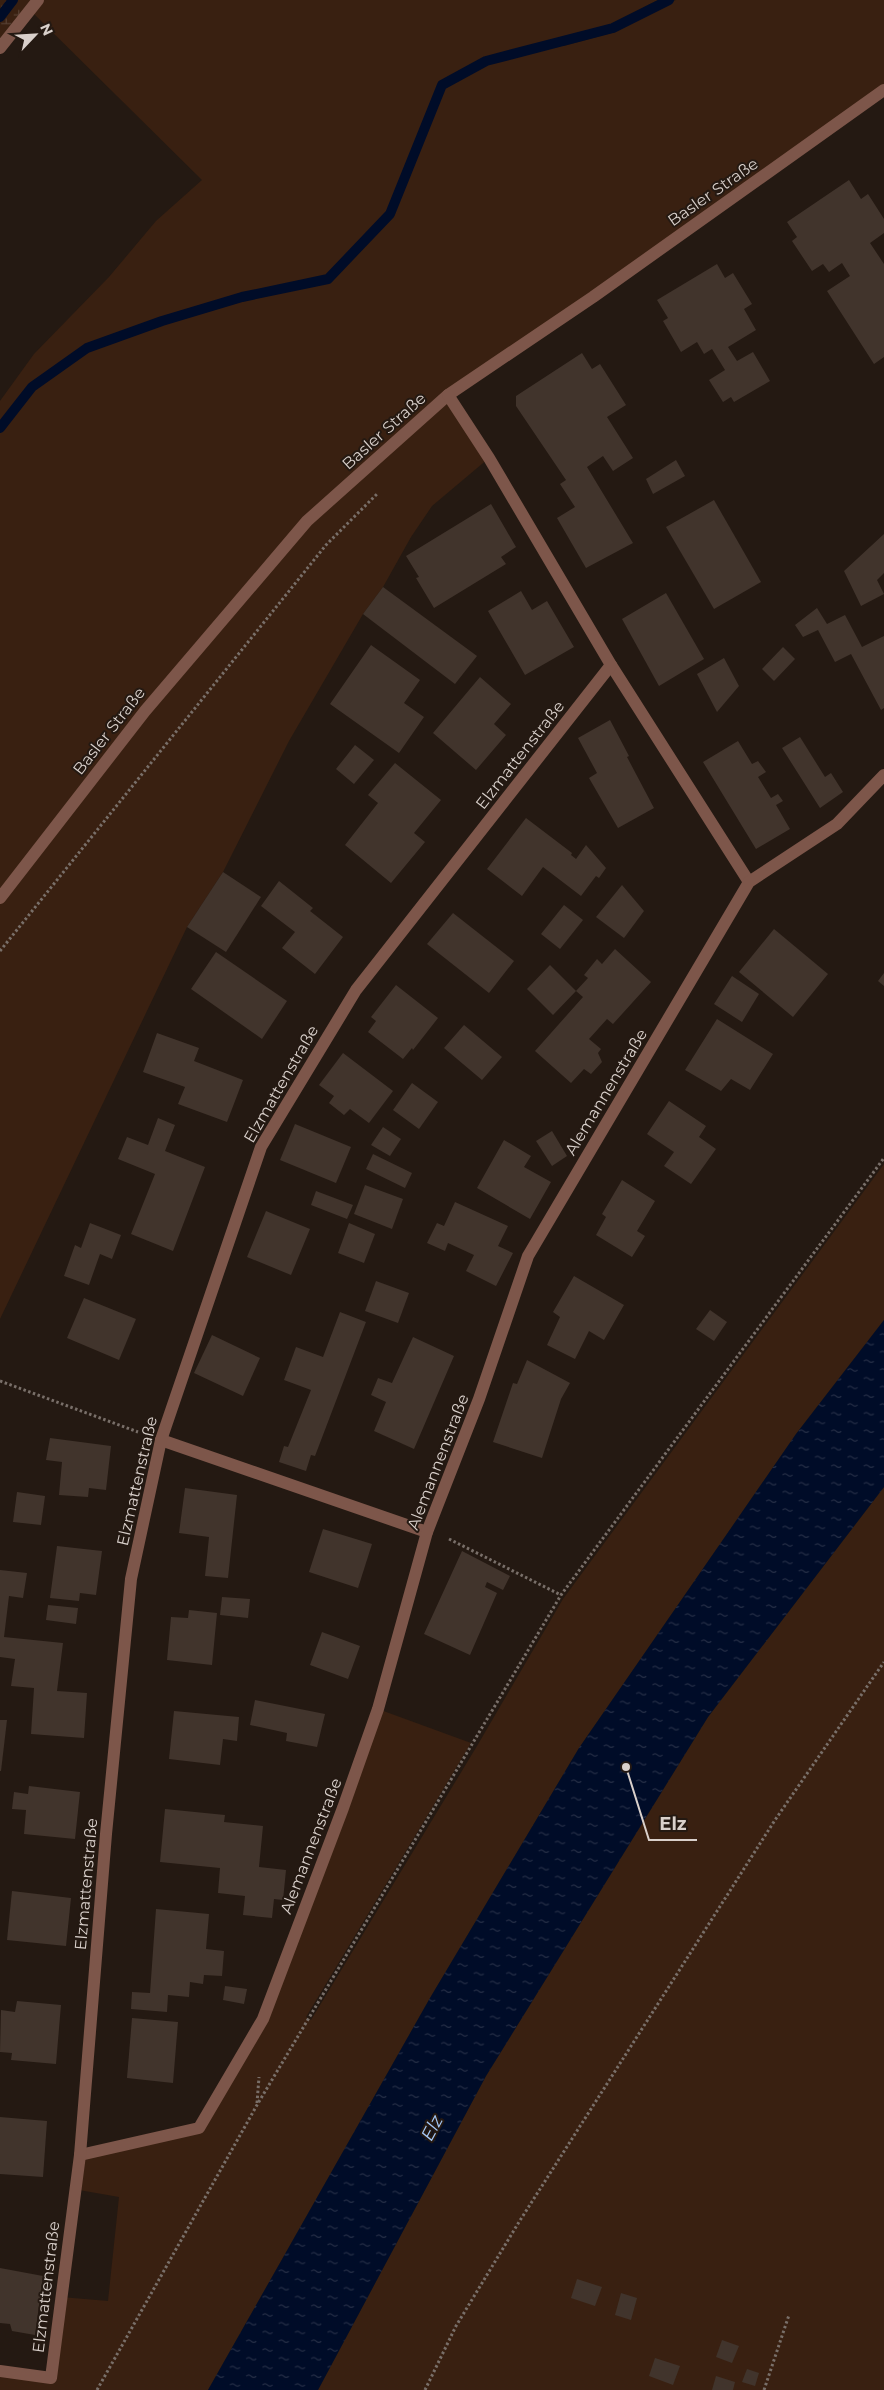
<svg xmlns="http://www.w3.org/2000/svg" width="884" height="2390" viewBox="0 0 884 2390" font-family="Montserrat,sans-serif">
<style>
.green{fill:#392011}
.wetland{fill:url(#wetland-marsh)}
.water{fill:url(#water-ripples)}
.lines{fill:none;stroke-linecap:round;stroke-linejoin:round}
.stream{stroke:#000c28;stroke-width:10}
.building{fill:#41342c}
.path{stroke:#796f69;stroke-width:3;stroke-dasharray:2.5 2.5;stroke-linecap:butt}
.minor{stroke:#7d564a;stroke-width:12}
.labels{text-anchor:middle;dominant-baseline:central;stroke-width:4;stroke-linejoin:round;paint-order:stroke}
.street-label{font-size:16px;fill:#d9d0cb;stroke:#241912}
.water-label{font-size:18px;font-style:italic;fill:#a7caf9;stroke:#241912}
.leader{fill:none;stroke:#d9d0cb;stroke-width:2}
.callout-dot{fill:#d9d0cb;stroke:#241912;stroke-width:2}
.callout-label{font-size:18px;text-anchor:middle;font-weight:bold;fill:#d9d0cb;stroke:#241912;stroke-width:4;stroke-linejoin:round;paint-order:stroke}
</style>
<defs>
<pattern id="wetland-marsh" width="20" height="14" patternUnits="userSpaceOnUse" patternTransform="scale(1.25)"><rect width="20" height="14" fill="#392011"/><path d="M1 5h8M5 5V1M11 12h8M15 12V8" fill="none" stroke="#553f32"/></pattern>
<pattern id="water-ripples" width="26" height="14" patternUnits="userSpaceOnUse" patternTransform="scale(1.25)"><rect width="26" height="14" fill="#000c28"/><path d="M2 4q2-2 4 0t4 0M15 11q2-2 4 0t4 0" fill="none" stroke="#252e46"/></pattern>
</defs>
<rect width="100%" height="100%" fill="#241912"/>
<g class="green">
<path d="M42 0H658L609 25 556 39 564 46 615 32 676 0H884V90L449 395 489 458 432 506 411 537 383 587 363 614 289 741 223 872 187 927 0 1319V401L34 354 109 277 156 221 202 180 32 12Z"/>
<path d="M884 1164V1320L796 1434 579 1748 430 1998 208 2390H0V2371L51 2378 61 2297 108 2301 119 2197 79 2190 82 2158 202 2131 267 2017 378 1709 471 1743 306 2017 311 2020 477 1746 563 1599Z"/>
<path d="M884 1487V2390H318L486 2076 708 1717Z"/>
</g>
<path class="wetland" d="M0 0H35L0 44Z"/>
<path class="water" d="M884 1320V1487L708 1717 486 2076 318 2390H208L430 1998 579 1748 796 1434Z"/>
<g class="lines">
<g class="stream">
<path d="M0 17 13 0"/>
<path d="M0 428 32 387 87 348 162 321 242 297 328 279 390 214 442 85 486 61 613 28 669 0"/>
</g>
</g>
<g class="building">
<path d="M849 180 861 199 868 194 884 219V233L870 243 884 264V357L874 364 827 291 850 276 842 263 829 272 823 264 812 271 792 241 797 237 787 222Z"/>
<path d="M717 264 725 278 733 273 752 304 744 309 756 330 728 347 737 361 753 352 770 381 734 402 731 397 723 402 709 380 725 370 712 349 704 354 697 342 681 352 663 321 668 318 657 300Z"/>
<path d="M582 353 592 369 600 364 626 405 607 417 633 458 613 471 603 456 587 467 633 543 586 568 557 518 575 507 560 484 566 480 516 406V396Z"/>
<path d="M676 460 685 476 653 494 646 479Z"/>
<path d="M714 500 761 582 714 609 666 527Z"/>
<path d="M491 504 516 547 501 557 506 564 434 608 416 578 419 577 406 556Z"/>
<path d="M884 534V573L877 580 884 594 861 606 844 571Z"/>
<path d="M383 587 477 656 455 684 363 614Z"/>
<path d="M521 591 532 610 547 601 574 647 525 675 488 611Z"/>
<path d="M666 593 704 659 659 686 622 619Z"/>
<path d="M817 608 827 624 845 615 862 647 884 636V708L881 710 851 654 835 662 818 630 803 637 795 625Z"/>
<path d="M371 645 420 680 404 703 424 717 399 753 330 704Z"/>
<path d="M783 647 795 659 774 681 762 669Z"/>
<path d="M724 658 739 686 717 712 697 674Z"/>
<path d="M480 677 511 704 494 724 506 735 476 770 433 733Z"/>
<path d="M610 720 629 756 627 757 654 808 618 828 589 778 597 773 578 738Z"/>
<path d="M800 737 825 777 831 773 843 792 820 808 782 748Z"/>
<path d="M738 741 752 764 758 761 766 772 758 777 771 798 778 794 783 801 776 805 790 829 756 849 703 762Z"/>
<path d="M355 745 374 760 354 784 336 769Z"/>
<path d="M395 763 441 800 414 833 425 842 391 883 345 845 378 803 368 795Z"/>
<path d="M526 818 572 853 571 855 576 859 586 845 606 868 599 878 596 876 581 896 543 867 522 896 487 869Z"/>
<path d="M223 872 261 897 226 952 187 927Z"/>
<path d="M279 881 313 908 310 911 343 937 315 974 282 948 295 932 261 906Z"/>
<path d="M622 885 644 911 624 938 596 917Z"/>
<path d="M564 905 583 920 560 949 541 934Z"/>
<path d="M453 913 514 961 489 993 427 944Z"/>
<path d="M774 929 828 974 793 1017 739 972Z"/>
<path d="M615 949 651 982 613 1024 607 1019 589 1039 601 1049 598 1053 602 1062 591 1074 584 1069 571 1083 535 1051 583 997 576 991 553 1015 527 989 550 965 576 991 588 978 584 975 597 959 602 964Z"/>
<path d="M216 952 287 1001 262 1039 191 989Z"/>
<path d="M884 973V986L878 981Z"/>
<path d="M732 976 759 994 742 1022 714 1004Z"/>
<path d="M396 985 438 1018 413 1050 412 1048 403 1059 368 1032 376 1021 371 1017Z"/>
<path d="M717 1019 773 1054 750 1090 731 1079 721 1091 685 1070Z"/>
<path d="M464 1025 502 1057 482 1080 444 1048Z"/>
<path d="M157 1033 199 1048 194 1061 243 1080 227 1122 178 1104 185 1087 143 1072Z"/>
<path d="M343 1053 393 1091 369 1123 350 1109 344 1115 329 1103 334 1096 319 1085Z"/>
<path d="M412 1083 438 1102 419 1129 393 1110Z"/>
<path d="M669 1101 706 1126 699 1137 716 1149 691 1184 664 1166 674 1152 647 1134Z"/>
<path d="M158 1118 175 1125 165 1151 205 1167 173 1251 131 1234 155 1174 118 1159 127 1137 148 1145Z"/>
<path d="M295 1124 351 1147 336 1183 280 1160Z"/>
<path d="M383 1127 401 1139 390 1156 371 1145Z"/>
<path d="M552 1131 567 1156 552 1166 536 1141Z"/>
<path d="M504 1140 531 1156 524 1167 551 1182 530 1219 477 1188Z"/>
<path d="M373 1154 412 1173 405 1188 366 1169Z"/>
<path d="M622 1180 655 1201 637 1231 645 1236 632 1257 596 1235 606 1217 602 1214Z"/>
<path d="M365 1185 403 1199 392 1229 354 1214Z"/>
<path d="M316 1191 353 1205 347 1219 311 1205Z"/>
<path d="M455 1202 508 1226 498 1246 513 1253 496 1286 466 1271 474 1255 448 1243 445 1251 427 1243 437 1223 444 1226Z"/>
<path d="M266 1211 310 1229 291 1275 247 1257Z"/>
<path d="M90 1223 121 1235 112 1259 100 1254 89 1285 64 1276 75 1245 81 1248Z"/>
<path d="M349 1223 375 1234 364 1263 338 1253Z"/>
<path d="M574 1276 624 1305 604 1340 589 1331 575 1359 547 1345 560 1317 553 1312Z"/>
<path d="M376 1281 409 1293 398 1323 365 1311Z"/>
<path d="M84 1298 136 1319 119 1360 67 1338Z"/>
<path d="M710 1310 727 1322 714 1341 696 1329Z"/>
<path d="M340 1312 366 1322 315 1456 311 1455 306 1471 279 1462 284 1446 288 1447 311 1390 284 1380 296 1347 323 1357Z"/>
<path d="M212 1335 260 1358 243 1396 194 1373Z"/>
<path d="M413 1337 454 1356 414 1449 374 1431 386 1402 371 1395 378 1378 392 1383Z"/>
<path d="M527 1360 570 1383 561 1399 542 1458 493 1442 513 1383 517 1384Z"/>
<path d="M50 1438 111 1446 106 1490 89 1488 88 1497 59 1495 62 1462 46 1460Z"/>
<path d="M185 1488 237 1495 228 1578 205 1576 209 1537 179 1533Z"/>
<path d="M17 1492 45 1496 41 1525 13 1522Z"/>
<path d="M323 1529 372 1544 358 1588 309 1572Z"/>
<path d="M57 1546 102 1551 96 1595 80 1593 79 1601 50 1598Z"/>
<path d="M462 1551 510 1576 503 1590 487 1582 485 1587 497 1593 470 1655 424 1634Z"/>
<path d="M0 1570 27 1573 23 1598 9 1596 4 1637 63 1643 57 1691 87 1693 84 1738 31 1734 34 1688 11 1686 15 1659 0 1657Z"/>
<path d="M222 1597 250 1599 248 1618 220 1615Z"/>
<path d="M48 1605 78 1608 76 1624 46 1620Z"/>
<path d="M189 1610 217 1613 212 1665 167 1660 171 1617 188 1618Z"/>
<path d="M322 1632 360 1646 348 1679 310 1665Z"/>
<path d="M255 1700 325 1714 317 1747 286 1741 287 1733 250 1725Z"/>
<path d="M174 1711 239 1717 237 1741 223 1739 220 1765 169 1759Z"/>
<path d="M0 1720H7L1 1771H0Z"/>
<path d="M29 1786 80 1792 75 1839 24 1834 26 1810 12 1809 14 1792 28 1794Z"/>
<path d="M165 1809 225 1815 224 1822 263 1826 259 1867 286 1870 283 1900 274 1899 272 1918 243 1915 245 1896 218 1893 220 1868 160 1862Z"/>
<path d="M12 1891 71 1898 66 1946 7 1940Z"/>
<path d="M156 1909 209 1914 206 1949 224 1951 222 1976 204 1975 203 1984 190 1982 189 1997 168 1995 167 2012 131 2009 132 1992 150 1993Z"/>
<path d="M225 1986 247 1989 244 2004 223 2000Z"/>
<path d="M17 2001 61 2005 56 2064 11 2060 12 2053 0 2052 1 2010 15 2012Z"/>
<path d="M132 2018 178 2022 173 2083 127 2078Z"/>
<path d="M0 2117 47 2121 43 2177 0 2174Z"/>
<path d="M0 2268 43 2276 35 2335 12 2331 10 2324 0 2323Z"/>
<path d="M577 2279 602 2287 595 2306 571 2298Z"/>
<path d="M621 2293 637 2298 631 2320 615 2315Z"/>
<path d="M722 2340 739 2346 732 2363 716 2357Z"/>
<path d="M655 2358 680 2366 673 2385 649 2376Z"/>
<path d="M747 2369 759 2373 755 2386 742 2382Z"/>
<path d="M716 2376 735 2382 733 2390H712Z"/>
</g>
<g class="lines">
<g class="path">
<path d="M0 951 326 545 378 493"/>
<path d="M0 1381 138 1432"/>
<path d="M449 1539 561 1595"/>
<path d="M257 2103 259 2077"/>
<path d="M97 2390 257 2105 561 1595 884 1158"/>
<path d="M425 2390 456 2326 519 2222 775 1820 884 1662"/>
<path d="M764 2390 789 2315"/>
</g>
<g class="minor">
<path d="M0 48 38 0"/>
<path d="M611 665 749 882"/>
<path d="M0 898 145 711 307 521 448 395 593 297 884 90"/>
<path d="M161 1440 427 1532"/>
<path d="M80 2155 199 2128 263 2019 343 1808 378 1709 427 1532 479 1399 528 1256 749 882 837 824 884 775"/>
<path d="M0 2371 51 2378 80 2155 106 1834 131 1579 161 1440 261 1147 356 990 611 665 489 458 448 395"/>
</g>
</g>
<g class="labels">
<g class="street-label">
<text transform="translate(713 192) rotate(-35)">Basler Straße</text>
<text transform="translate(384 431) rotate(-42)">Basler Straße</text>
<text transform="translate(109 731) rotate(-52)">Basler Straße</text>
<text transform="translate(520 755) rotate(-52)">Elzmattenstraße</text>
<text transform="translate(281 1084) rotate(-60)">Elzmattenstraße</text>
<text transform="translate(606 1092) rotate(-59)">Alemannenstraße</text>
<text transform="translate(438 1462) rotate(-69)">Alemannenstraße</text>
<text transform="translate(137 1481) rotate(-77)">Elzmattenstraße</text>
<text transform="translate(311 1846) rotate(-69)">Alemannenstraße</text>
<text transform="translate(86 1884) rotate(-85)">Elzmattenstraße</text>
<text transform="translate(46 2287) rotate(-83)">Elzmattenstraße</text>
</g>
<g class="water-label">
<text transform="translate(432 2128) rotate(-62)">Elz</text>
</g>
</g>
<path class="leader" d="M626 1767L649 1840H697"/>
<circle class="callout-dot" cx="626" cy="1767" r="5"/>
<g class="callout-label">
<text x="673" y="1830">Elz</text>
</g>
<g transform="translate(35 35) rotate(65)" stroke="#241912" stroke-width="4" paint-order="stroke">
<path d="M0-4L9 19L0 12L-9 19Z" fill="#d9d0cb"/>
<text y="-8" font-size="14" font-weight="bold" text-anchor="middle" fill="#d9d0cb">N</text>
</g>
</svg>
